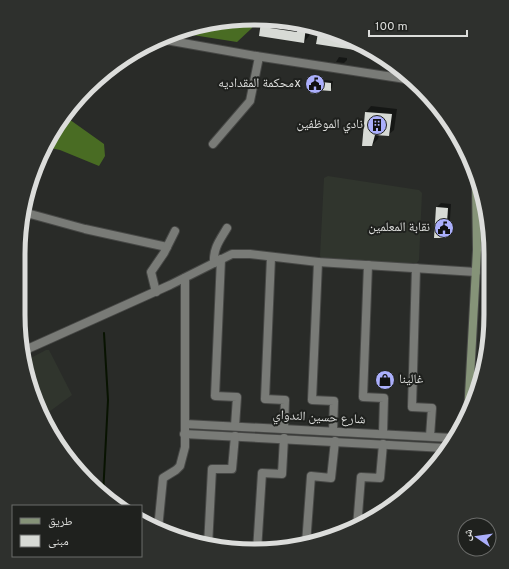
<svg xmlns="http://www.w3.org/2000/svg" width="509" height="569" viewBox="0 0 509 569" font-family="Overpass,'Noto Naskh Arabic',sans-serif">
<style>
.built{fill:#30352d}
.forest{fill:#496c23}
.shadow{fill:#0007}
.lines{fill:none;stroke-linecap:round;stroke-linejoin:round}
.stream{stroke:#081301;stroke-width:2}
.building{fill:#d7dad5}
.minor-casing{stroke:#474846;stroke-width:10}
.tertiary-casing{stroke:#474846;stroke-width:10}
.secondary-casing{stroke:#474846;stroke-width:10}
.minor{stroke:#797b77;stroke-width:8}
.tertiary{stroke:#797b77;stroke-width:8}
.secondary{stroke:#859378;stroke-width:8}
.labels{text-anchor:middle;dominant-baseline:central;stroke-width:4;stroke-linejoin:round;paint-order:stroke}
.poi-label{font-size:13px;fill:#dcdddb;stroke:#1f211e;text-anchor:end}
.street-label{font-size:13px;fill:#dcdddb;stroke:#1f211e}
.rim{fill:none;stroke:#dcdddb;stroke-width:5}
</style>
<rect width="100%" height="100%" fill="#292b28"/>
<g class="built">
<path d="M328 176 419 190 422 193 419 260 416 264 322 259 320 256 324 178Z"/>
<path d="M46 350H49L72 395 42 417 23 362Z"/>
</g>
<g class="forest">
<path d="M252 22V28L237 42 180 33 194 26Z"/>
<path d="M66 117 104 144 105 156 99 166 60 150 46 147 50 136Z"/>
</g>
<g class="shadow">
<path d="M275 21V23L299 26V25L310 28 309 36 304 42 260 35 262 22Z"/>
<path d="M320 32 373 50 375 52 318 43Z"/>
<path d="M380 56 386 61 383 65 378 64Z"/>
<path d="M339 57 347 58V60L344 63 336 62Z"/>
<path d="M315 79 333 81 332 88 330 90 319 89 317 93 313 81Z"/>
<path d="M371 106 397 109 394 130 388 135H379L378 139 372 145 366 112Z"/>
<path d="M441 203 451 204 449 233 445 237 437 207Z"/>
</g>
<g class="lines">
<path class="stream" d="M103 495 108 400 104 333"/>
</g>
<g class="building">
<path d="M271 21 270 28 297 32 298 24 306 27 304 43 259 36 261 22Z"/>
<path d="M318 33 373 50 374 53 316 44Z"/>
<path d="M312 81 331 83V91L318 90 317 94 310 93Z"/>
<path d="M365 112 392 114 389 136 375 135 372 146H362Z"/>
<path d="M436 207 448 208 446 238H434Z"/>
</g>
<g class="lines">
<defs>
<g id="minor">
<path d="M256 56 406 79"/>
<path d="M213 144 250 101 259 57"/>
<path d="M23 212 85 229 167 247"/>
<path d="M271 257 265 399 285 400 284 428"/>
<path d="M221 259 215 396 237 397 235 426"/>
<path d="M318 262 312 400 334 401 333 431"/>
<path d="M214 263C213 248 220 240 227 228"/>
<path d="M368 265 363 397 384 398 383 433"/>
<path d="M416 268 412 407 432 408 430 436"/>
<path d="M156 292 151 272 164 253 175 231"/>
<path d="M23 351 170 285 232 254H250L318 262 476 272"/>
<path d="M185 424 452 438"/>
<path d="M184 434 445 448"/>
<path d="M407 495 409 487 416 485"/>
<path d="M357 527 361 477 380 478 383 444"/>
<path d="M158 529 163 478 176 470 180 466 185 447V278"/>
<path d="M306 544 311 476 331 478 335 441"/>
<path d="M208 546 212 469H232L235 436"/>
<path d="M257 551 262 473 282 474 284 438"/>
</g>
<path id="tertiary" d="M166 40 256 56"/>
<g id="secondary">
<path d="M485 352 487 275"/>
<path d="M468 414 477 250 476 185 470 166"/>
</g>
</defs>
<use href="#minor" class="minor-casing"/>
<use href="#tertiary" class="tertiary-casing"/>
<use href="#secondary" class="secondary-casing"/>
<use href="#minor" class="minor"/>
<use href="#tertiary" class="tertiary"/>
<use href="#secondary" class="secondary"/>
</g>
<defs>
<symbol id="civic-disc" viewBox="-11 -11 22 22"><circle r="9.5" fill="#abaffb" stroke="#1f211e"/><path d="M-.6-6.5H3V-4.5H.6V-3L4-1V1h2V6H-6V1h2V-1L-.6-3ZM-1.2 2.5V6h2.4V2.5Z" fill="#111"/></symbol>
<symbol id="building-disc" viewBox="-11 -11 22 22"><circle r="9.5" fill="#abaffb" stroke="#1f211e"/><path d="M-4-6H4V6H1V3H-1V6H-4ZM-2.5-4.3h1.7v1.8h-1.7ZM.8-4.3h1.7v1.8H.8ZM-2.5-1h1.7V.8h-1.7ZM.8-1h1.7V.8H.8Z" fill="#111"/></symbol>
<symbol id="shop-disc" viewBox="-11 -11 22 22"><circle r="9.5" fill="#abaffb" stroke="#1f211e"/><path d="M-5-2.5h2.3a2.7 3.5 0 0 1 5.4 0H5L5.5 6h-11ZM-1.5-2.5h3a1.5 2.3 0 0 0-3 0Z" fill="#111"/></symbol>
</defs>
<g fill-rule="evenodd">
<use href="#civic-disc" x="304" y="73" width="22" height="22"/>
<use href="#building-disc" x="366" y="114" width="22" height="22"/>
<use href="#civic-disc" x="433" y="217" width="22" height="22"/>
<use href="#shop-disc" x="374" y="369" width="22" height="22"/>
</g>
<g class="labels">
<g class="poi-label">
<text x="301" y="84">محكمة المقداديهx</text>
<text x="363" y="125">نادي الموظفين</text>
<text x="430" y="228">نقابة المعلمين</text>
<text x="399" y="380" text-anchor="start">غالينا</text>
</g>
<g class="street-label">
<text transform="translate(319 418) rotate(3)">شارع حسين الندواي</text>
</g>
</g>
<path d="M0 0H509V569H0ZM254 25H255A229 229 0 0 1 484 254V315A229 229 0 0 1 255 544H254A229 229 0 0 1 25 315V254A229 229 0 0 1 254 25Z" fill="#2e302d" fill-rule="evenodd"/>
<path class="rim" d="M254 25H255A229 229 0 0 1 484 254V315A229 229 0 0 1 255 544H254A229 229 0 0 1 25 315V254A229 229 0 0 1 254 25Z"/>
<rect x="12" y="505" width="130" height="52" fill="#1f211e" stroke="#6b6c6a"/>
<rect x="20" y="518" width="20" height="6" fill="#859378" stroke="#6b6c6a"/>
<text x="48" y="525" font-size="12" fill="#dcdddb">طريق</text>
<rect x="20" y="535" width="20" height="12" fill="#d7dad5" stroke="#6b6c6a"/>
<text x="48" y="545" font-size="12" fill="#dcdddb">مبنى</text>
<g transform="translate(477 537) rotate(283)"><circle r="19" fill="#1f211e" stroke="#6b6c6a"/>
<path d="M0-3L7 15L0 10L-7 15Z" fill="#abaffb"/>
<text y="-6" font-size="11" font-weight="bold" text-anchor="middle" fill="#dcdddb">ش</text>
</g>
<path d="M369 30v6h98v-6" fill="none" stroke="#dcdddb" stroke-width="2"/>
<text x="375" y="30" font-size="12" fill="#dcdddb" stroke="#1f211e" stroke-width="3" paint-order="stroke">100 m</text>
</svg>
